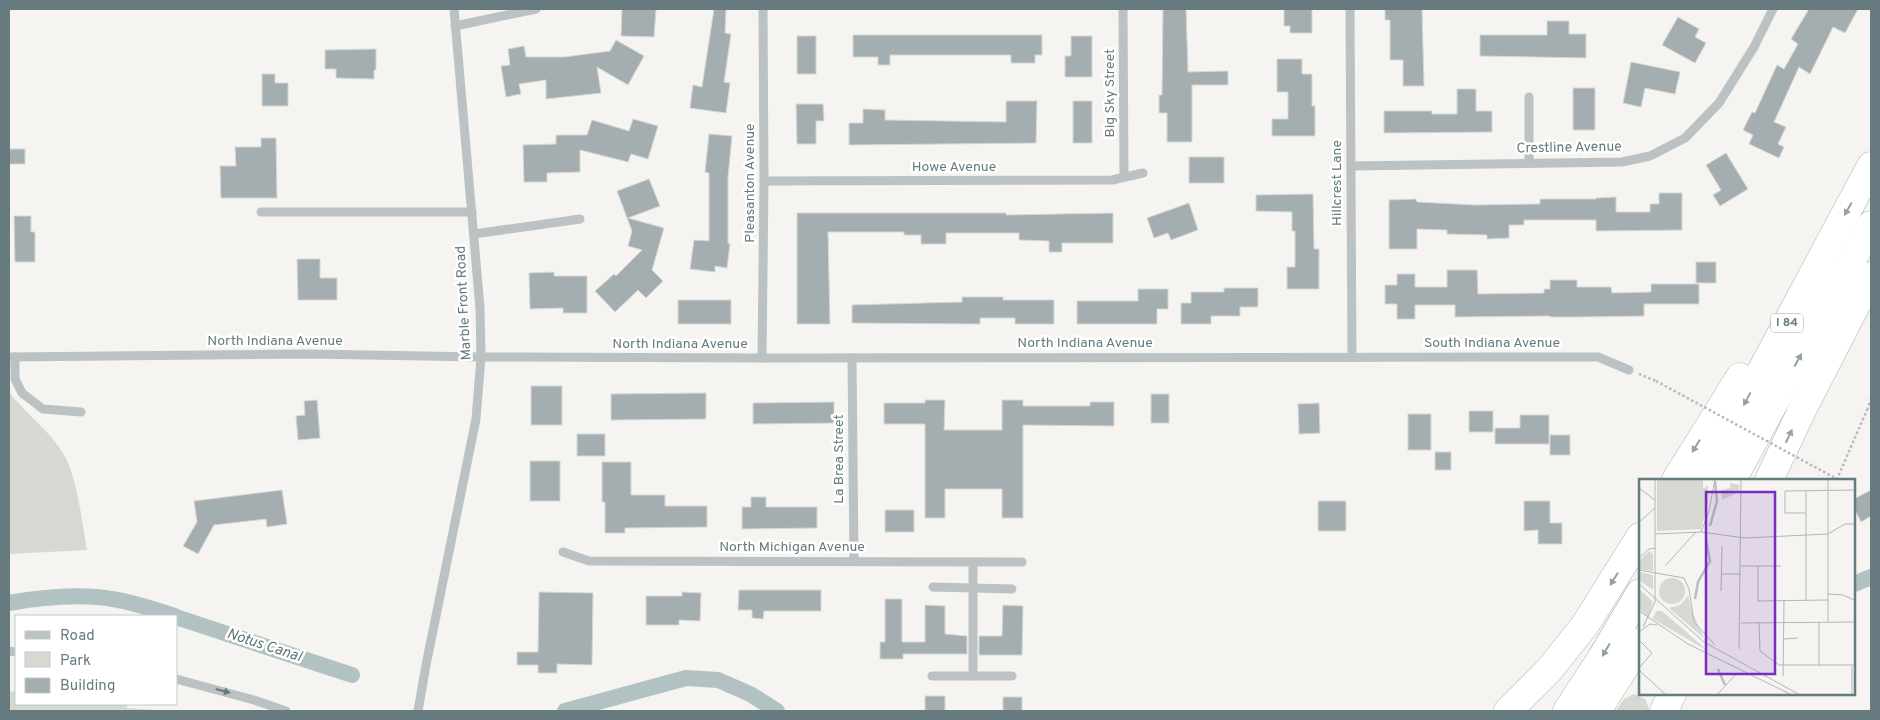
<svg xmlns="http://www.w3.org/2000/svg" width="1880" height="720" viewBox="0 0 1880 720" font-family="Overpass,sans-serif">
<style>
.green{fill:#d6d9d1}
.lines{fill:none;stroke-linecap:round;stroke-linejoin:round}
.canal{stroke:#b2c2c3;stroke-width:16}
.building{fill:#a4aeb0;stroke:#d6d6d4}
.highway-casing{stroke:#afb4b6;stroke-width:29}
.path{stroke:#b6babb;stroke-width:2.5;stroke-dasharray:2.5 2.5;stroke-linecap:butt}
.minor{stroke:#bcc1c3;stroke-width:9}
.highway{stroke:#fff;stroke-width:28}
.path-bridge{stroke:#b6babb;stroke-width:2.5;stroke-dasharray:2.5 2.5;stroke-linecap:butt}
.oneway{fill:#94a2a6}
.oneway2{fill:#667a80}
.labels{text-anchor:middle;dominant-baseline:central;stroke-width:5;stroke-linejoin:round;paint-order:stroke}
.shield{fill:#fff;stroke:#94a2a6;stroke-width:1}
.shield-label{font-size:12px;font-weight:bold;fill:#667a80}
.street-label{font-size:14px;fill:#667a80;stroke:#fff}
.water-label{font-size:15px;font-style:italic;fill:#5d7676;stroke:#fff}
.inset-river{fill:none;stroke:#b2c2c3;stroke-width:2.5}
.inset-road{fill:none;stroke:#afb8ba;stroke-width:1}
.view{fill:#7b2cbf;fill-opacity:0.15;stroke:#7b2cbf;stroke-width:2.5}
.inset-edge{fill:none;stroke:#667a80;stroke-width:2.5}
</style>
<rect width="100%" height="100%" fill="#f5f4f1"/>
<g class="green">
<path d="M9 392C25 413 48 429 63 453 77 475 82 523 87 550L9 554Z"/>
<path d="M16 691V704H127V708L171 711H9V692Z"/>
<path d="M1634 694 1645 699 1650 711H1616L1624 699Z"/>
</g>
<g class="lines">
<g class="canal">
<path d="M1854 584 1871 577"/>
<path d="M9 603C37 598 68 595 97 597 123 599 150 608 175 616"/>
<path d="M176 617 352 675"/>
<path d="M565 711 686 678 718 680 750 694 777 711"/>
</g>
</g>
<g class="building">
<path d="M622 9H656L654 37 621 36Z"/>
<path d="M714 9H726L725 33 731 34 724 82 730 83 726 113 690 108 693 85 702 87Z"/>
<path d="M1163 9H1186L1188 72 1228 71V85H1192V142H1167V113H1159V95H1162Z"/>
<path d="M1284 9H1312V33H1290V26H1284Z"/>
<path d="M1385 9H1422L1424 86H1403V60H1390V20H1385Z"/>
<path d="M1809 9H1858L1845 33 1833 27 1810 74 1799 67 1774 122 1786 127 1778 144 1784 147 1779 158 1749 144 1753 135 1743 130 1752 112 1755 113 1777 65 1784 69 1798 44 1791 39Z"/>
<path d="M1678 17 1699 29 1695 37 1706 43 1695 63 1662 45Z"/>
<path d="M1547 21H1569V34H1586V58L1480 56V35H1547Z"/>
<path d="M853 35H1042V55H1035V63H1011V55H890V65H878V57H853Z"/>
<rect x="797" y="36" width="19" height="38"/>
<path d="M1071 36H1092V77H1065V56H1071Z"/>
<path d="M616 40 644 56 628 85 597 67 601 93 546 99V80L519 84 521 94 506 97 501 66 510 65 508 49 524 46 526 57H564L610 51Z"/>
<path d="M376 49V70H374V79L336 78V69H325V50Z"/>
<path d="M1277 59H1302V74H1312V106H1315V136H1272V119H1288V92H1277Z"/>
<path d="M1631 62 1680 72 1675 94 1645 88 1641 107 1623 103Z"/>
<path d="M262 74H275V83H288V106H262Z"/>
<rect x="1573" y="88" width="22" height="42"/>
<path d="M1457 89H1476V111H1492V132L1384 133V111H1432V114H1457Z"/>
<path d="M1006 101H1037L1036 143 849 145V123H863V109L885 110V120L1006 122Z"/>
<rect x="1073" y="101" width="19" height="42"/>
<path d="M796 104H823L824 121H816V144H797Z"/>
<path d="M633 119 658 126 648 159 631 154 628 162 580 150V172L547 173V182H524L523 145 556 144V135H587L592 120 629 131Z"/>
<path d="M709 134 732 136 728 177V243L730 244 727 268 715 266V272L690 269 694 240 709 241V173L705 172Z"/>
<path d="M261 138H276L277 198H221L220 166H236L235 147H261Z"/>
<rect x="9" y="149" width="16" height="15"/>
<path d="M1726 153 1748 189 1720 206 1713 195 1721 190 1706 165Z"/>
<rect x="1189" y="157" width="35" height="26"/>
<path d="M649 179 660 206 628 218 664 228 652 270 663 281 646 298 638 290 615 312 595 291 614 274 616 276 642 250 628 246 632 231 617 191Z"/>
<path d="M1659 193H1682V230L1596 231V220H1524V225H1509V238L1487 239V235L1447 234V230L1417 229V249H1389V200L1416 199 1417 202 1474 205 1540 204V199H1596V198L1616 197V212H1650V204H1659Z"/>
<path d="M1313 194 1314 249H1319V289H1287V267H1295V231H1292V212L1256 211V195Z"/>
<path d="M1189 203 1198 230 1171 240 1168 233 1154 238 1147 218Z"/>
<path d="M797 213H1006V215L1113 213V243H1062V252H1049V241L1019 240V233H946V244H921V235H904V232H828L830 324H797Z"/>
<path d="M14 216H31V232H35V262H15Z"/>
<path d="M297 259H320V278H337V300H298Z"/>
<rect x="1696" y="262" width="20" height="21"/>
<path d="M1447 270H1477L1478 294 1544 293V289H1550V280H1577V287H1611L1612 293 1651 292V284H1699V304H1644V316L1577 317H1550V316L1455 317V305H1415V319H1397V304H1385V285H1397V274H1415V287H1447Z"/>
<path d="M554 272V276H587V313H563V308L530 309 529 273Z"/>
<path d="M1224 288H1258V307H1240V316H1211V324H1181V303H1191V292H1224Z"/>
<path d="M1138 289H1168V309H1157V324H1077V301H1138Z"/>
<path d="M962 297H1003V300H1054V324H1015V318H980V324L852 323V305L962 302Z"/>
<rect x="678" y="300" width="53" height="24"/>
<rect x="531" y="386" width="31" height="39"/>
<path d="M706 393V419L611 420V394Z"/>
<rect x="1151" y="394" width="18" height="29"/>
<path d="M317 400 320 438 298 440 296 416 305 415 304 401Z"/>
<path d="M925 400H945L944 430H1002V400H1023V406H1090V402H1114V426L1023 425V518H1002V489H945V518H925V424H884V403H925Z"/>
<path d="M834 402V423L753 424V403Z"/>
<path d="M1319 403 1320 433 1299 434 1298 404Z"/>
<rect x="1469" y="411" width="24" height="21"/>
<rect x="1408" y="414" width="23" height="36"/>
<path d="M1520 415H1549V444H1495V428H1520Z"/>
<rect x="577" y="434" width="28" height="22"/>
<rect x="1550" y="435" width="20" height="20"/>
<rect x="1435" y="452" width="16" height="18"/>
<rect x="530" y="461" width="30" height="40"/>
<path d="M602 462H631V495H665V506H707V527L625 528V533H605V502H602Z"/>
<path d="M282 490 287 524 267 527 266 519 214 525 198 554 183 546 197 522 194 501Z"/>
<path d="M1871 490V516L1861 522 1854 508V499Z"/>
<path d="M751 497H766V507H817V528L742 529V507H751Z"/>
<rect x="1318" y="501" width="28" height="30"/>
<path d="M1524 501H1550V523H1562V544H1538V530L1524 531Z"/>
<rect x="885" y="510" width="29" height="22"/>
<path d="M739 590H821V611H764L763 619 752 618V610H738Z"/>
<path d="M539 592 593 593 592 665 557 664V673H538V665H517V652H538Z"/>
<path d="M682 592 701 593 700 621 679 620V625H646V596H682Z"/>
<path d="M885 599H902V642H925V605L945 606V634L967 636V654H903V659H880V642H885Z"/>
<path d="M1003 605 1023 606 1022 655H979V636H1002Z"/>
<rect x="925" y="696" width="20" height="15"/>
<rect x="1003" y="697" width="19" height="14"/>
</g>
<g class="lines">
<defs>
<g id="highway">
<path d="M1676 480 1740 377"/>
<path d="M1703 480 1871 166"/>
<path d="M1732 480 1871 225"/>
<path d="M1769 480 1803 408 1871 276"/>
<path d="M1508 711 1549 670 1585 625 1640 537"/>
<path d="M1567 711 1601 659 1640 593"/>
<path d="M1597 711 1640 642"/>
<path d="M1664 711 1672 694"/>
</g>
</defs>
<use href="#highway" class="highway-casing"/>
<g class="path">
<path d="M1639 374 1656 381"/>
<path d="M1867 410 1871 399"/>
</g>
<g class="minor">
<path d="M1123 9 1124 177"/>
<path d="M1350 9 1352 357"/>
<path d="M455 26 536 9"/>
<path d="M1529 163V97"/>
<path d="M1351 166 1622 162 1650 156 1685 138 1719 103 1754 47 1773 9"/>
<path d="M764 181 1112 180 1143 173"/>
<path d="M261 212H472"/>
<path d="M474 234 580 219"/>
<path d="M9 357 310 354 481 357 762 358 1591 357H1598L1629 370"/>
<path d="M15 357V379L22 393 43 409 81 412"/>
<path d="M762 358 764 181 763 9"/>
<path d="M852 358 854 561"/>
<path d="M563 552 589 561 1022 562"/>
<path d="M973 562V676"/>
<path d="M933 587 1012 589"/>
<path d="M9 651 16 652"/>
<path d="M932 676H1012"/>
<path d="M176 679 254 700 286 711"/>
<path d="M418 711 426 665 476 419 481 357 480 308 454 9"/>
</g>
<use href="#highway" class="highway"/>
<path class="path-bridge" d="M1656 381 1837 479 1867 410"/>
</g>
<defs><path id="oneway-solid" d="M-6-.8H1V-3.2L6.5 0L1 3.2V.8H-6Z" transform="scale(1.25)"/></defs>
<g class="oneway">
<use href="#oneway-solid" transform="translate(1848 209) rotate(119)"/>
<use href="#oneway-solid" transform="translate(1798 360) rotate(-61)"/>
<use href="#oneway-solid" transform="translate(1747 399) rotate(118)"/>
<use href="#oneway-solid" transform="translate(1789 436) rotate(-65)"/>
<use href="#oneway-solid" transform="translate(1696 446) rotate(122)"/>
<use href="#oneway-solid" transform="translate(1614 579) rotate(122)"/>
<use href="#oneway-solid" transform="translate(1606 650) rotate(120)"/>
</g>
<use class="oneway2" href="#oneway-solid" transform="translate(223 691) rotate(15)"/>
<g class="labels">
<rect class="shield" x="1771" y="313.5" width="32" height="19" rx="4"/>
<g class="shield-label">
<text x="1787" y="323">I 84</text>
</g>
<g class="street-label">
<text transform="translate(1110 93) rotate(-90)">Big Sky Street</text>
<text transform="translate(1569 148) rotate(-1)">Crestline Avenue</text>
<text x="954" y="167">Howe Avenue</text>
<text transform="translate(750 183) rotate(-90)">Pleasanton Avenue</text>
<text transform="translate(1337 183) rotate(-90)">Hillcrest Lane</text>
<text transform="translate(464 303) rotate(-93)">Marble Front Road</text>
<text x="275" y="341">North Indiana Avenue</text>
<text x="1085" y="343">North Indiana Avenue</text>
<text x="1492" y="343">South Indiana Avenue</text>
<text x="680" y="344">North Indiana Avenue</text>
<text transform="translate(839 459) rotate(-90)">La Brea Street</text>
<text x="792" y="547">North Michigan Avenue</text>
</g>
<g class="water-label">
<text transform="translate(264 646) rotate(18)">Notus Canal</text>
</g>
</g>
<g transform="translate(1639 479)">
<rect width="216" height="216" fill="#f5f4f1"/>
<path d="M18 0H64V10L69 7V23L62 50 18 52ZM91 4 100 6V13L83 21 82 11 91 9ZM10 72 14 75V92L0 90V82ZM0 93 14 96V111L0 101ZM20 112a13 13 0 1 1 26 0a13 13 0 1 1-26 0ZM0 110 14 123 9 138 0 130ZM49 117 54 135 65 159 30 129 41 126ZM17 132H23L69 172 14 140Z" fill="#d6d9d1"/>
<path class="inset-river" d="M71 47 78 22 76 2M56 120 59 103 71 82 67 60M79 190 86 206"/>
<path class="inset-road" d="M189 0V143M0 9 16 21M167 12V121M167 34H146V12L217 11M0 43 16 29M62 53 70 32 76 0M16 55 62 53 106 59 189 55 206 45H217M0 79 10 70 17 69M26 87 57 53M102 87H142M119 87V123M0 91 45 99 50 110 55 143 76 166M82 95H102M0 105 65 163 161 216M82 112 83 67M189 115 204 116 217 122M136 121V87M119 122 189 121M0 132 49 165 153 216M180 143V187M102 144 217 143M120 144 121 172 140 186H217M4 148 16 123V0M0 153 11 145 18 146M144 160 159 159M0 161 13 174 0 189M100 170 102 0M213 187V216M0 191 27 216M144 197 145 121M78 216 97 195"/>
<path class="view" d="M67 13H136V195H67Z"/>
<rect width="216" height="216" class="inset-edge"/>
</g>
<rect width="1880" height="720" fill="none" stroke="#667a80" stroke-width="20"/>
<rect x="15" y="615" width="162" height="90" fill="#ffffff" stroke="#c2cacc"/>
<rect x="25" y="631" width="25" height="8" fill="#bcc1c3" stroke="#c2cacc"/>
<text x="60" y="640" font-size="15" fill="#667a80">Road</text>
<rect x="25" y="652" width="25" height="15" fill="#d6d9d1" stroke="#c2cacc"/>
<text x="60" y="665" font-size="15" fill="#667a80">Park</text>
<rect x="25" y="678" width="25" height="15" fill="#a4aeb0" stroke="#c2cacc"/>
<text x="60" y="690" font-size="15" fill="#667a80">Building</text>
</svg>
